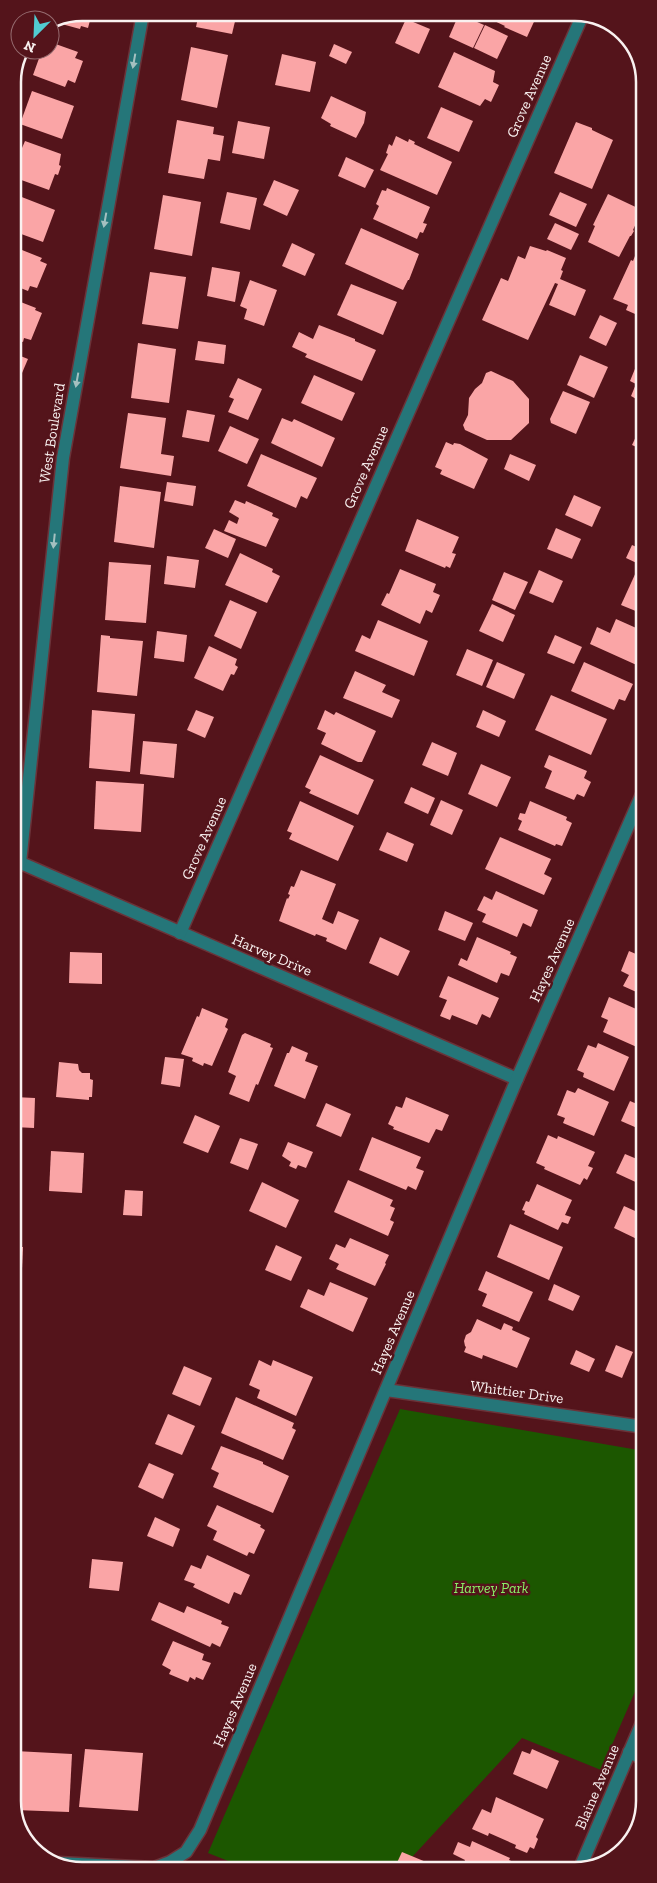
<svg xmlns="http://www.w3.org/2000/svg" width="657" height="1883" viewBox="0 0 657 1883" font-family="'Zilla Slab',serif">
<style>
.green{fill:#1c5700}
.building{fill:#faa5a6}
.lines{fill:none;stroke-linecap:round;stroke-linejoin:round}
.lane-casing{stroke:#6b3339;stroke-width:15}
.street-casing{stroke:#6b3339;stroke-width:15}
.lane{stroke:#257679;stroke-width:12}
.street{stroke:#257679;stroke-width:12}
.oneway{fill:#a4c0c0}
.labels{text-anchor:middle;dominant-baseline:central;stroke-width:5;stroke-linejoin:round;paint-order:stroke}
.street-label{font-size:15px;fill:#f9f1f0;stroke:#54141b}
.park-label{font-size:15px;font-style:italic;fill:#89f067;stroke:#54141b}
.rim{fill:none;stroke:#f9f1f0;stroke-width:2.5}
</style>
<rect width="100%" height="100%" fill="#54141b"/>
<path class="green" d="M400 1409 644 1451V1671L601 1770 522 1738 401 1869 251 1870 208 1853Z"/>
<g class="building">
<path d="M83 12 92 13 88 28 81 26 80 29 58 23Z"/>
<path d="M199 13H237L232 34 196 27Z"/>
<path d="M490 13H538L527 37 504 27 505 26 488 18Z"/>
<path d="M459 14 484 25 473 48 449 37Z"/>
<path d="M406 19 430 29 419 54 395 43Z"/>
<path d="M485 25 508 36 497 59 474 48Z"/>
<path d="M50 42 78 52 75 58 83 61 75 83 68 80 65 87 33 75 42 50H50Z"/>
<path d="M334 44 352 52 346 64 329 56Z"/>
<path d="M191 47 228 55 217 108 181 100Z"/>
<path d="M454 52 495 71 493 82 499 85 491 102 485 99 480 106 438 87Z"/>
<path d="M282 54 316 62 310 92 275 85Z"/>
<path d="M16 71 22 73 18 85 13 84V78Z"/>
<path d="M32 91 74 106 62 139 20 124Z"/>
<path d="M331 96 366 112 364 123 356 138 330 126 331 124 321 118Z"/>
<path d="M441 107 473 121 459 152 427 138Z"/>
<path d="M177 120 214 127 213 134 224 136 220 161 208 159 204 179 168 173Z"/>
<path d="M238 121 270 127 264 159 232 153Z"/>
<path d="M576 122 592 128V130L613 140 592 189 554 173Z"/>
<path d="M396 136 408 142 409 139 415 142 414 144 452 162 437 195 380 170 388 154 386 153 389 144 392 146Z"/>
<path d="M25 141 61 154 59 165 61 166 58 175 55 174 49 190 13 177V145L22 148Z"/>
<path d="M346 157 374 170 365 188 338 176Z"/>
<path d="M274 180 299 190 287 216 263 205Z"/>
<path d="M387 188 430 207 423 223 427 224 423 233 420 232 417 239 373 219 379 206 376 204 382 190 386 191Z"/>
<path d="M227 192 257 198 250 230 220 223Z"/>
<path d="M560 192 587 204 576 227 549 215Z"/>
<path d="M14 194 55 210 43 242 13 231Z"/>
<path d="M608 194 642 210 633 230 634 231 631 236H630L619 257 588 242 595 226 593 225Z"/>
<path d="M163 195 201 202 192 256 154 249Z"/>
<path d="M555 223 579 234 571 250 547 239Z"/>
<path d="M361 228 419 254 409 280H408L403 290 345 264Z"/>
<path d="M14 243 19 244 17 248 42 258 40 261 47 264 37 288 30 286 28 291 13 285Z"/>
<path d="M292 243 315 254 305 276 282 266Z"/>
<path d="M530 246 546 251 547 250 566 258 561 270 563 271 560 279 586 290 575 316 549 305 558 284 555 283 528 340 482 320 501 278 508 281 518 256 525 259Z"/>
<path d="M642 253V317L626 310 628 305 613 299 631 260 633 261 635 256Z"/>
<path d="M212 267 240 272 235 302 207 296Z"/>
<path d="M150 272 186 277 178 329 142 324Z"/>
<path d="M250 280 277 290 264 326 244 319 247 309 240 306Z"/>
<path d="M351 284 397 302 383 335 337 315Z"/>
<path d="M13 299 36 308 35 310 42 313 31 340 24 338 23 342 13 339Z"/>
<path d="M600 315 617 323 606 346 589 338Z"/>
<path d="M319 325 355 339V341L376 350 362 381 305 357 307 354 292 347 299 332 313 339Z"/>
<path d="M198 341 226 345 224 364 195 360Z"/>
<path d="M138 343 176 349 169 403 131 398Z"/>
<path d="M13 353 28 359 13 394Z"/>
<path d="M580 355 608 367 594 398 567 385Z"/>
<path d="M639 359 642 360 643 399 639 398 638 400 631 396 636 384 630 381Z"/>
<path d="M491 371 513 381 529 399V423L511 440H487L465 430 463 425 468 415 469 398 475 389 482 383 486 373Z"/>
<path d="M314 375 355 393 342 421 301 403Z"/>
<path d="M238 378 262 389 248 420 228 412 234 399 229 397Z"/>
<path d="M563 391 590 402 576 434 551 423 550 419Z"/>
<path d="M187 410 215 415 209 442 182 437Z"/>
<path d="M128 413 166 418 161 454 174 456 171 476 120 468Z"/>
<path d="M282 418 292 422 294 419 335 438 322 467 271 443Z"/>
<path d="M230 426 259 439 247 464 218 451Z"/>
<path d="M641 426H643V450L632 445Z"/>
<path d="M446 442 453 445 454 443 460 444 488 459 474 489 440 474 442 470 435 467Z"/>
<path d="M261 454 317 478 307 499 301 496 296 508 247 486Z"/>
<path d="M510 454 536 465 529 481 504 469Z"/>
<path d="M167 482 196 486 193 506 164 501Z"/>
<path d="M120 486 161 492 154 548 114 542Z"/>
<path d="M574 495 601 507 592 527 565 515Z"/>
<path d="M235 500 245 504 246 501 273 513 272 516 279 519 266 547 224 531 229 520 237 524 239 518 229 512Z"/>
<path d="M417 519 459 537 452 553 456 554 450 568 446 566 445 568 405 551Z"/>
<path d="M556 528 581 539 572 559 547 549Z"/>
<path d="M214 529 236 539 228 558 205 548Z"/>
<path d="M643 544V566L626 558 632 545 641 549Z"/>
<path d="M240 553 273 569 272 572 280 576 267 603 225 585Z"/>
<path d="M167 556 199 560 195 588 164 584Z"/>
<path d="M109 562 151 565 146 623 105 620Z"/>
<path d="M400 569 436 584 433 592 440 595 432 613 426 610 420 624 381 605 387 593 389 594Z"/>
<path d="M539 570 563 581 553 603 529 593Z"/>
<path d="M637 570 643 573V614L621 605Z"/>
<path d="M504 572 528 582 515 610 492 600Z"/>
<path d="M230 600 257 612 241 649 214 636Z"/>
<path d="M492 604 515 615 503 642 479 631Z"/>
<path d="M616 619 643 631V661L641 667 590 644 597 627 610 633Z"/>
<path d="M378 620 428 641 414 676 355 651 362 635 370 639Z"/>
<path d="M157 631 187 635 184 662 154 658Z"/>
<path d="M101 635 110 636V638L143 641 137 696 97 692Z"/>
<path d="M555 635 582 647 574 664 547 653Z"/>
<path d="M209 646 237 659 235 665 238 667 234 675 231 674 223 691 194 678Z"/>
<path d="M467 649 493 660 482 686 456 675Z"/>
<path d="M497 662 525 674 514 699 486 687Z"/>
<path d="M584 662 633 684 625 701 619 699 614 710 571 691Z"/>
<path d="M355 671 386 685 382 692 400 700 392 718 343 698Z"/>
<path d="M551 695 607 719 591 755 535 730Z"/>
<path d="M92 710 135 714 130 772 89 768Z"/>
<path d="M196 710 214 717 205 738 187 730Z"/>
<path d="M325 710 334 715 336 712 376 731 362 762H358L321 744 326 733 317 729Z"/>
<path d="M483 710 506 721 499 737 476 727Z"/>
<path d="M143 741 177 744 174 778 140 774Z"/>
<path d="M432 742 457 753 448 776 422 765Z"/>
<path d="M320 755 374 780 358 815 309 793 311 790 305 787Z"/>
<path d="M549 755 587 771 584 778 591 782 584 797 577 794 574 800 545 788 552 771 544 767Z"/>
<path d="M481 764 511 777 497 807 468 794Z"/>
<path d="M96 781 144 784 141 832 94 829Z"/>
<path d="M411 787 435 798 428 814 404 803Z"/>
<path d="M441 800 463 810 452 835 430 825Z"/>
<path d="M300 801 354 826 338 861 289 839 292 833 287 831Z"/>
<path d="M530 801 567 817 566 820 572 823 562 846 556 844 555 846 518 830 522 821 518 819 520 813 525 814Z"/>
<path d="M387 832 414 844 407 862 379 850Z"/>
<path d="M500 837 551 859 544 874 552 878 544 895 485 869Z"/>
<path d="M301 870 336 884 322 919 333 924 338 911 359 920 346 950 326 941 327 938 316 934 315 936 279 921 287 898 288 899 290 895 288 894 291 886 294 887Z"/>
<path d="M496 891 538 910 531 927 523 923 517 937 482 922 486 914 477 910 484 896 492 900Z"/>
<path d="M445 911 473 923 465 941 438 930Z"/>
<path d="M380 937 410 951 398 976 369 963Z"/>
<path d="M477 937 511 952 510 954 517 957 509 976 501 973 497 983 458 965 461 958 467 961Z"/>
<path d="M629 951 643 957V995L623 986 629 975 621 971Z"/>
<path d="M70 952 102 953V984L69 983Z"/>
<path d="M448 976 499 998 490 1018 482 1014 477 1025 452 1015 450 1020 440 1016 447 1000 439 997Z"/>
<path d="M609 997 643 1012V1039L639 1048 603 1032 608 1020 601 1017Z"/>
<path d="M202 1008 228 1019 225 1027 228 1029 212 1066 204 1063 203 1066 192 1061 193 1058 181 1054 197 1016 199 1017Z"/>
<path d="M245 1033 271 1044 270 1047 273 1048 258 1085 256 1084 249 1102 229 1094 236 1076 228 1072 242 1035Z"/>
<path d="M598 1043 629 1057 614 1091 583 1077 584 1073 577 1070 588 1045 596 1048Z"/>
<path d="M292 1046 308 1053 305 1061 318 1066 305 1099 274 1086 287 1053H289Z"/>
<path d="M165 1057 184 1059 180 1087 161 1084Z"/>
<path d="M59 1062 78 1064 79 1070 82 1073H90V1079L93 1080 92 1097H89V1100L56 1097Z"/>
<path d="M578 1088 609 1102 594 1136 563 1123 565 1118 557 1115 567 1090 575 1093Z"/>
<path d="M14 1097 35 1098 34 1128 14 1127Z"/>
<path d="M406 1097 449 1115 442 1131 436 1129 429 1143 393 1129 394 1127 388 1124 396 1106 402 1108Z"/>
<path d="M630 1101 644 1107V1131L621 1121Z"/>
<path d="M326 1103 351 1114 341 1137 316 1126Z"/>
<path d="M195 1115 220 1126 208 1153 183 1143Z"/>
<path d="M548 1135 557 1139 558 1136 595 1152 588 1166 593 1168 587 1180 584 1178 580 1185 544 1169 545 1167 536 1163Z"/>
<path d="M372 1137 421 1157 416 1168 424 1171 416 1190 408 1186 406 1190 359 1170Z"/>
<path d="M240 1138 258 1144 248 1170 230 1163Z"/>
<path d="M288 1142 313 1152 306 1168 298 1165 296 1169 289 1166 291 1162 282 1156Z"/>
<path d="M51 1151 84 1153 82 1193 49 1191Z"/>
<path d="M625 1154 644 1162V1180L642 1185 616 1173Z"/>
<path d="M348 1180 393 1200 390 1206 395 1208 390 1220 394 1222 388 1236 334 1212Z"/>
<path d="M262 1182 299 1200 286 1228 249 1211Z"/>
<path d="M537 1184 572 1200 565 1215 571 1217 568 1224 562 1222 558 1230 524 1214 525 1211 522 1210 526 1201 529 1202Z"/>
<path d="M125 1190 143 1191 142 1216 123 1215Z"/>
<path d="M14 1198 21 1199 20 1216H14Z"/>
<path d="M624 1206 644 1215V1236L641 1241 614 1228Z"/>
<path d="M510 1224 563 1247 549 1280 497 1257Z"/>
<path d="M350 1238 389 1255 385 1263 386 1264 375 1286 336 1269 339 1264 329 1259 336 1244 345 1248Z"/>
<path d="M276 1245 302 1257 291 1281 265 1270Z"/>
<path d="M14 1247H23L22 1268 14 1267Z"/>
<path d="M486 1271 533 1292 519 1322 482 1306 487 1294 478 1290Z"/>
<path d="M330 1282 368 1298 353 1332 300 1307 308 1289 324 1296Z"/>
<path d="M554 1284 580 1296 573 1311 548 1300Z"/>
<path d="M14 1296H18L17 1328H14Z"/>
<path d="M477 1319 501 1330 504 1323 513 1327 512 1330 530 1338 517 1368 483 1355 482 1359 464 1352 466 1347 465 1346 464 1341 466 1335 471 1332Z"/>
<path d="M616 1345 633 1352 622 1378 605 1371Z"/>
<path d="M576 1350 595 1359 589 1372 570 1364Z"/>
<path d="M259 1360 271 1366 273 1360 313 1377 296 1416 257 1398 260 1390 249 1385Z"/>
<path d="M184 1366 212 1378 200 1406 172 1394Z"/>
<path d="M236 1397 294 1423 292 1428 296 1430 283 1460 221 1433Z"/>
<path d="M168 1414 195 1426 182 1455 155 1444Z"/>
<path d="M221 1446 263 1462V1464L289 1476 273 1513 213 1487 219 1473 211 1469Z"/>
<path d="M149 1463 174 1474 163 1499 138 1487Z"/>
<path d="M217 1505 261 1525 260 1527 265 1530 254 1554 249 1552 247 1556 213 1540 217 1531 207 1526Z"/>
<path d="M155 1517 180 1529 173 1547 147 1536Z"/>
<path d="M207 1555 250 1575 241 1595 234 1592 229 1604 193 1587 195 1584 184 1580 191 1565 201 1569Z"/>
<path d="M92 1559 123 1562 119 1591 89 1588Z"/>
<path d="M159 1602 184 1613 187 1606 222 1621 221 1624 229 1627 220 1647 212 1643 210 1647 151 1620Z"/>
<path d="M173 1641 204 1654 202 1660 211 1663 203 1680 196 1677 195 1680 190 1677 188 1682 169 1674 171 1670 162 1665Z"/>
<path d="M85 1749 143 1753 138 1811 79 1807Z"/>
<path d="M532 1749 559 1761 547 1789 513 1774 522 1751 530 1754Z"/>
<path d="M15 1751 72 1754 69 1812 15 1810Z"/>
<path d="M496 1797 544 1819 536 1837 538 1839 534 1849 530 1847 527 1853 515 1848 516 1845 489 1833 488 1836 472 1829 482 1809 491 1813Z"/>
<path d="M472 1841 510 1858 509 1860 518 1864 516 1868 461 1869 465 1860 453 1854 458 1842 470 1847Z"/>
<path d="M402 1852 426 1862 423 1869H394Z"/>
</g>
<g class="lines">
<defs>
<path id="lane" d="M629 1752 644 1759"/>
<g id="street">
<path d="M14 860 517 1079"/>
<path d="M20 863 63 458 143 13"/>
<path d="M180 933 583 14"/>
<path d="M386 1390 644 1427"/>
<path d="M59 1863 154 1868 170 1862 186 1852 200 1830 517 1079 643 792"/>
<path d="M580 1868 644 1718"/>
</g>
</defs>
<use href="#lane" class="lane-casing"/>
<use href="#street" class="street-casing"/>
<use href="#lane" class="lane"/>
<use href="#street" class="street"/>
</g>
<defs><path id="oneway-solid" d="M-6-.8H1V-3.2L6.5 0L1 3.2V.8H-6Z" transform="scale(1.25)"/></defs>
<g class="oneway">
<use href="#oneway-solid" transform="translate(134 61) rotate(100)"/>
<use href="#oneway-solid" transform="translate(105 220) rotate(100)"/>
<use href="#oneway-solid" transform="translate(77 380) rotate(100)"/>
<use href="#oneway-solid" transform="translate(54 541) rotate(96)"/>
</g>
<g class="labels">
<g class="street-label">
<text transform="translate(529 96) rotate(-66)">Grove Avenue</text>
<text transform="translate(52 433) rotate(-81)">West Boulevard</text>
<text transform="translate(366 467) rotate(-66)">Grove Avenue</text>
<text transform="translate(204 838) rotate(-66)">Grove Avenue</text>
<text transform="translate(272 955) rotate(23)">Harvey Drive</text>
<text transform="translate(552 960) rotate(-66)">Hayes Avenue</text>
<text transform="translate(393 1332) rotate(-67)">Hayes Avenue</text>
<text transform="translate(517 1392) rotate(8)">Whittier Drive</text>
<text transform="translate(235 1705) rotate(-67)">Hayes Avenue</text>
<text transform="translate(597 1787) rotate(-67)">Blaine Avenue</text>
</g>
<g class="park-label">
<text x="491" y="1588">Harvey Park</text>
</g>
</g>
<path d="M0 0H657V1883H0ZM82 21H575A61 61 0 0 1 636 82V1801A61 61 0 0 1 575 1862H82A61 61 0 0 1 21 1801V82A61 61 0 0 1 82 21Z" fill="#54141b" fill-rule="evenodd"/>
<path class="rim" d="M82 21H575A61 61 0 0 1 636 82V1801A61 61 0 0 1 575 1862H82A61 61 0 0 1 21 1801V82A61 61 0 0 1 82 21Z"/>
<g transform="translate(35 35) rotate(204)"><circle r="24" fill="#54141b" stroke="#966c70"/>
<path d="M0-4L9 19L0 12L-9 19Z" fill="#51ccd1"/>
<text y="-8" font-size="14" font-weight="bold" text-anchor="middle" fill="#f9f1f0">N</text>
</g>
</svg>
